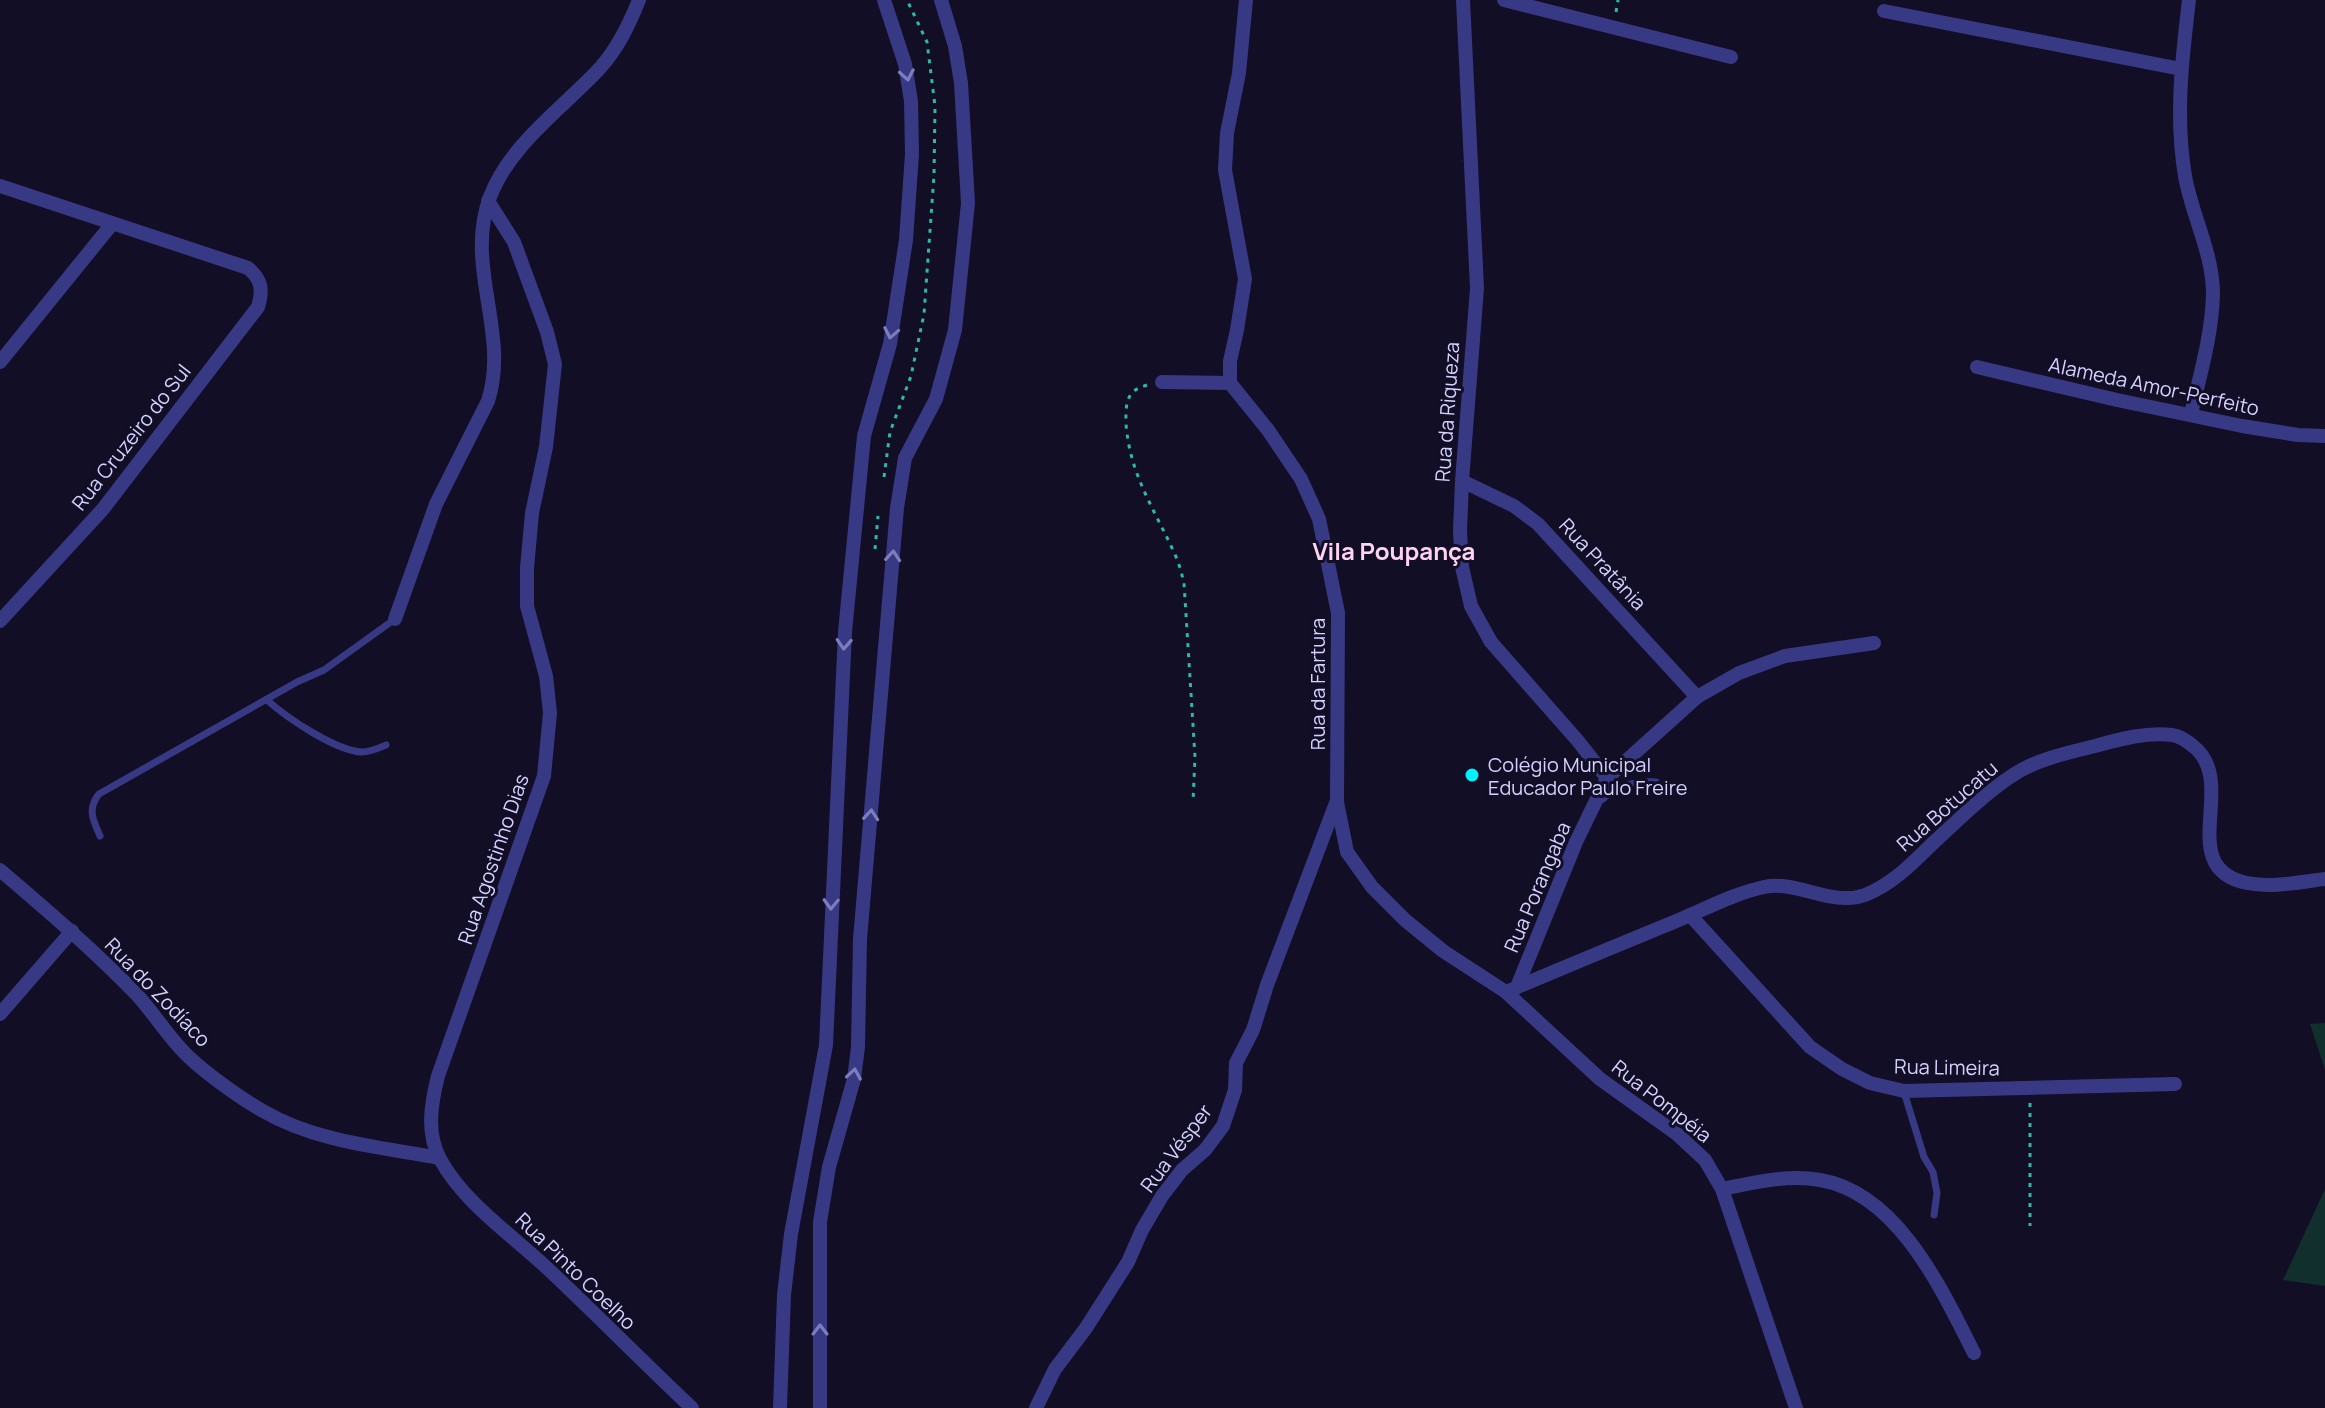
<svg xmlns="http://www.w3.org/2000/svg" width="2325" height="1408" viewBox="0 0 2325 1408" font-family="Manrope,sans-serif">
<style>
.green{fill:#112f2c}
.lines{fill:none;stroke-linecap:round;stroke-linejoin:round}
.path{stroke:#2cb9a9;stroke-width:3;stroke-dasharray:4 6;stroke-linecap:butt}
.lane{stroke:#383985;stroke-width:7}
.street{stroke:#383985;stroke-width:14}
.oneway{stroke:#7e7dbc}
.poi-dot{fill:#00f0fc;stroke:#110e25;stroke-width:3}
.labels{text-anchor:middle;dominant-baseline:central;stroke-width:6;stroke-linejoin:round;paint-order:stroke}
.street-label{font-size:20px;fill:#d4d1ff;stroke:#110e25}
.poi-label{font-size:20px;fill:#d4d1ff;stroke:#110e25;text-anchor:start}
.quarter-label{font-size:24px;font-weight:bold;fill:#ffd3f1;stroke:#110e25}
</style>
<rect width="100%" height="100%" fill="#110e25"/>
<g class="green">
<path d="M2325 1023V1070L2310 1024Z"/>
<path d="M2325 1189V1286L2283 1280Z"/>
</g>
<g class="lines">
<g class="path">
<path d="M1616 12 1618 0"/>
<path d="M1147 385C1141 387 1135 389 1131 394 1125 403 1126 414 1126 424 1130 477 1157 513 1177 559 1180 567 1182 575 1184 583L1195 757 1193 802"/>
<path d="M884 477 890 432 911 376 924 314 934 175 935 106 927 42 907 0"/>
<path d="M875 549 878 516"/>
<path d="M2030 1103V1226"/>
</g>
<g class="lane">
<path d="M267 700C287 718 336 751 362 752 370 752 379 748 386 745"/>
<path d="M1603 799C1618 784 1637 781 1656 782"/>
<path d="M100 836C93 820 87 809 99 794L297 682 324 670 395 619"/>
<path d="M1904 1092 1924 1157 1933 1172 1937 1193 1934 1215"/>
</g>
<g class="street">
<path d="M1246 0 1239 73 1227 133 1225 170 1245 279 1237 330 1230 361V383L1268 430 1301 479 1319 519 1338 613 1337 802 1347 852 1372 887 1405 920 1443 951 1506 992 1600 1079 1677 1134 1705 1160 1722 1189 1796 1408"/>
<path d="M1463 0 1477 288 1462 481 1460 531 1462 567 1471 606 1491 642 1578 741 1607 778"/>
<path d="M1504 0 1731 57"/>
<path d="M2189 0C2182 59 2175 117 2185 176 2192 216 2213 253 2213 294 2212 335 2200 375 2191 414"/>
<path d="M1884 11 2181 69"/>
<path d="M0 186 248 268C262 280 263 290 258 307L103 509 0 621"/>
<path d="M488 201 514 242 547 332 555 364 546 447 532 513 527 568V606L546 676 550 713 544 776 438 1076C431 1104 426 1133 440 1159 464 1203 511 1234 547 1268 596 1314 643 1362 692 1408"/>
<path d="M0 362 112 224"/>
<path d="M1977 367 2117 400 2242 426 2298 435 2325 436"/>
<path d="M1162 382 1230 383"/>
<path d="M1462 481 1514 506 1538 524 1697 697"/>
<path d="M395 619 436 504 488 401C510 333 464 266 490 197 510 144 563 108 600 68 618 48 629 25 639 0"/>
<path d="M0 870C48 911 96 952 139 997 154 1014 166 1033 181 1049 199 1069 240 1098 263 1111 316 1142 380 1147 439 1158"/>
<path d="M1690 915 1810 1047 1842 1069 1870 1083 1904 1091 2175 1084"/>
<path d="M1517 987 1576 842 1607 778 1697 697 1739 673 1785 656 1874 643"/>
<path d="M1506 992C1562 968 1618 945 1674 922 1704 910 1732 894 1764 887 1798 880 1831 907 1865 895 1891 885 1913 863 1932 844 1957 821 1982 796 2010 777 2034 760 2066 753 2095 746 2120 739 2146 732 2172 735 2180 736 2187 741 2193 746 2240 782 2173 868 2247 883 2273 888 2299 882 2325 879"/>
<path d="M0 1014 72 931"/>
<path d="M1722 1189C1753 1183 1787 1174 1820 1180 1898 1193 1942 1290 1974 1353"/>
<path d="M780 1408 784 1295 791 1234 826 1045 845 632 864 436 890 344 906 240 912 154 911 101 905 64 884 0"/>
<path d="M820 1408V1222L829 1167 854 1079 858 1047 860 939 897 508 905 458 936 399 955 330 968 203 961 83 955 46 941 0"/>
<path d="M1036 1408 1055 1369 1086 1328 1128 1262 1142 1230 1162 1196 1182 1170 1205 1150 1223 1126 1235 1090 1236 1063 1253 1030 1267 985 1336 803"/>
</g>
</g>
<defs><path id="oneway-chevron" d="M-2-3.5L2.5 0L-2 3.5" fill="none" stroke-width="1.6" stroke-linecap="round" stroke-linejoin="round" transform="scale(2)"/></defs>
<g class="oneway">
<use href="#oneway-chevron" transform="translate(907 75) rotate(80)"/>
<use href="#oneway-chevron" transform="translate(891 333) rotate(101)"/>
<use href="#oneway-chevron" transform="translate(893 556) rotate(-85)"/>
<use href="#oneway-chevron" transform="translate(844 644) rotate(93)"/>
<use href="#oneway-chevron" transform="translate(871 815) rotate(-85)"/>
<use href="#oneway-chevron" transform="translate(831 904) rotate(92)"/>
<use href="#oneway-chevron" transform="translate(854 1074) rotate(-81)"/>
<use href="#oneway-chevron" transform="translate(820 1330) rotate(-90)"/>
</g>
<circle class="poi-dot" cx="1472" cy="775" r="8"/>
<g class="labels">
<g class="street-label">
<text transform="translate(2154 386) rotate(12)">Alameda Amor-Perfeito</text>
<text transform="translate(1447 412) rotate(-86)">Rua da Riqueza</text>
<text transform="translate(131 437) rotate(-52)">Rua Cruzeiro do Sul</text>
<text transform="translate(1603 564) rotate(47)">Rua Pratânia</text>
<text transform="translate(1317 684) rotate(-90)">Rua da Fartura</text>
<text transform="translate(1947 806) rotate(-41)">Rua Botucatu</text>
<text transform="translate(493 859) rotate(-71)">Rua Agostinho Dias</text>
<text transform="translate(1537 887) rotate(-67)">Rua Porangaba</text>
<text transform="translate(158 992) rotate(46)">Rua do Zodíaco</text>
<text transform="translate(1947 1067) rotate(1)">Rua Limeira</text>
<text transform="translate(1662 1101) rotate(38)">Rua Pompéia</text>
<text transform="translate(1176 1148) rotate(-53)">Rua Vésper</text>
<text transform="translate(576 1271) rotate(44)">Rua Pinto Coelho</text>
</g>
<g class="poi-label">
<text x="1488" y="764">Colégio Municipal<tspan x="1488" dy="23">Educador Paulo Freire</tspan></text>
</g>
<g class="quarter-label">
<text x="1394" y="550">Vila Poupança</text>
</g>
</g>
</svg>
